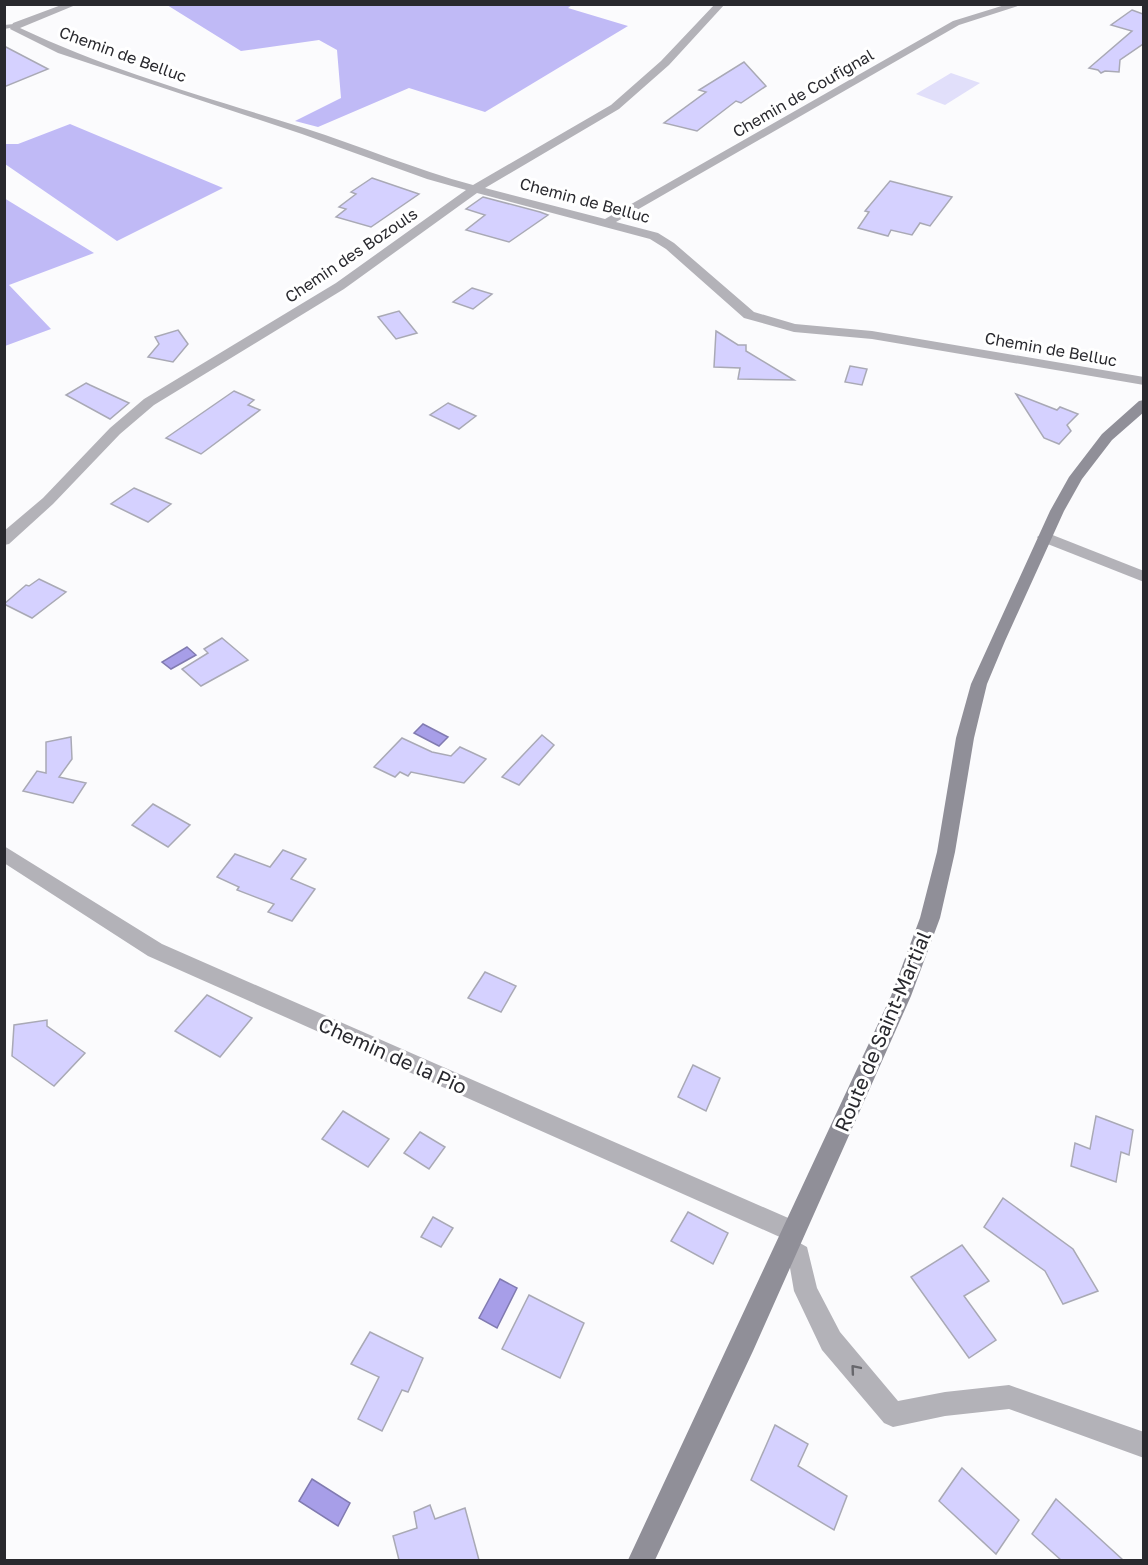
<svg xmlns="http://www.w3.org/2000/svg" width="1148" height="1565" viewBox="0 0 1148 1565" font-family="'Golos Text',sans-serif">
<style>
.green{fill:#e1dffa}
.forest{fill:#c0baf6}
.water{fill:#a79ee8;stroke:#817bb0;stroke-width:1.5}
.building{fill:#d5d1ff;stroke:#a9a9b5;stroke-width:1.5}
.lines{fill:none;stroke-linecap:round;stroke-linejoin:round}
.service{fill:#b3b2b8;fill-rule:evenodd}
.minor{fill:#b3b2b8;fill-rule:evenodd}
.secondary{fill:#908f98;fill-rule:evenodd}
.oneway{stroke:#67676c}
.labels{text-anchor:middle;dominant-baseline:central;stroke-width:6;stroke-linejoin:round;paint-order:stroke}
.far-street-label{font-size:16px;fill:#29292e;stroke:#fff}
.street-label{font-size:20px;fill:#29292e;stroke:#fff}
</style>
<rect width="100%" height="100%" fill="#fbfbfd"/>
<path class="green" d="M951 73 980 83 945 105 916 94Z"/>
<g class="forest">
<path d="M391 5 406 6 409 4 572 5 568 8 628 26 485 112 409 88 318 127 295 121 341 98 337 50 319 40 241 51 167 5Z"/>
<path d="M70 124 223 188 117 241 5 164V144H18Z"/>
<path d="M4 198 94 253 9 285 51 329 5 346Z"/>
</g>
<g class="water">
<path d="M187 647 196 655 171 669 162 662Z"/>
<path d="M423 724 448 737 439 746 414 733Z"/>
<path d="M500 1279 517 1288 497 1328 479 1318Z"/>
<path d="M312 1479 350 1503 338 1526 299 1501Z"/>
</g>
<g class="building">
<path d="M1132 10 1143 14V44L1120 60 1119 72 1105 71 1101 73 1098 70 1089 68 1132 31 1111 25Z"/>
<path d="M4 46 48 69 4 87Z"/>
<path d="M744 62 766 86 741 103 736 101 697 131 664 123 706 92 699 90Z"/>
<path d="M372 178 419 194 371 227 336 217 346 209 339 207 356 194 351 192Z"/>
<path d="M890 181 952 197 930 226 920 223 912 235 891 230 888 236 858 228 869 212 865 211Z"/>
<path d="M483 197 540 212 548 215 509 242 466 230 485 215 466 209Z"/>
<path d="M472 288 492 294 473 309 453 302Z"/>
<path d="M399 311 417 333 396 339 378 317Z"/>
<path d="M178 330 188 344 173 362 148 357 159 344 155 337Z"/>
<path d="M716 331 738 345H746V351L794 380 738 379 740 368 714 367Z"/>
<path d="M850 366 867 369 862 385 845 382Z"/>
<path d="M86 383 90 385 129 403 110 419 66 395Z"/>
<path d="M234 391 254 400 248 405 260 410 201 454 166 438Z"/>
<path d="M1016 394 1057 410 1060 407 1078 414 1067 425 1071 431 1059 444 1044 438Z"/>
<path d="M448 403 476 416 459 429 430 415Z"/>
<path d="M134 488 171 504 148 522 111 504Z"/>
<path d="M39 579 66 592 32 618 4 604 26 585 29 586Z"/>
<path d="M222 638 248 660 201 686 182 669 208 653 204 649Z"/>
<path d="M542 735 554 745 519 785 502 777Z"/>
<path d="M71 737 72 759 59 777 86 783 73 803 23 791 37 771 46 773V742Z"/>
<path d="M402 738 432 752 451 756 460 747 486 759 464 783 411 772 408 776 400 772 395 777 374 767Z"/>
<path d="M153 804 190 825 168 847 132 825Z"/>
<path d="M283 850 306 859 291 879 315 889 292 921 268 912 274 904 237 890 239 887 217 877 235 854 270 867Z"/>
<path d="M485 972 516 986 501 1012 468 998Z"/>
<path d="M207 995 252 1018 220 1057 175 1031Z"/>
<path d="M47 1020V1026L85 1053 54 1086 12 1056 14 1025Z"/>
<path d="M693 1065 720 1078 706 1111 678 1097Z"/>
<path d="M343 1111 389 1139 368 1167 322 1139Z"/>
<path d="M1096 1116 1133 1130 1129 1155 1121 1152 1116 1182 1071 1166 1075 1143 1090 1149Z"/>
<path d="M420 1132 445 1147 429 1169 404 1153Z"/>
<path d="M1003 1198 1073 1249 1098 1291 1063 1304 1045 1271 984 1227Z"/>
<path d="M688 1212 728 1233 713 1264 671 1241Z"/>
<path d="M433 1217 453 1228 441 1247 421 1237Z"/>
<path d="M962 1245 989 1281 964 1296 996 1340 969 1358 911 1277Z"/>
<path d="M529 1295 584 1323 560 1378 502 1349Z"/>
<path d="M370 1332 423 1358 408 1392 402 1390 382 1431 358 1419 379 1377 351 1364Z"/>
<path d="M775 1425 808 1444 798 1466 847 1496 834 1530 751 1480Z"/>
<path d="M962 1468 1019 1520 996 1554 939 1501Z"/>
<path d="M1056 1499 1087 1527 1123 1560H1061L1032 1534Z"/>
<path d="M430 1505 435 1519 465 1508 479 1560H399L393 1536 417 1528 414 1512Z"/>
</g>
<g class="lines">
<path class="service" d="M14 24 17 26 16 27 4 29V25Z"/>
<g class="minor">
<path d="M64 4H78L20 28C111 71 209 98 304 128 361 146 416 170 473 185L611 105 661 61 715 4H725L669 65 619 109 485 188 605 219 953 21 1008 4H1024L959 25 616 222 658 233 674 243 754 312 795 324 872 331 1144 377V385L872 339 794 332 744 318 666 249 650 239 477 193 344 289 154 405 120 434 53 504 9 544 4 545V531L43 498 110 428 144 399 336 283 466 190 427 179 302 134 58 53 10 29 13 23Z"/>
<path d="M1045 532 1144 571V582L1040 541 1037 537Z"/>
<path d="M4 846 162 944 802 1224 805 1232 802 1240 798 1242 807 1247 817 1288 840 1332 898 1401 945 1392 1009 1385 1144 1432V1458L1009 1409 945 1416 893 1427 884 1423 822 1350 794 1291 789 1262 779 1256 775 1248 779 1240 782 1238 148 956 4 863Z"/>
</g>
<path class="secondary" d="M1144 400V412L1112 440 1082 479 1064 511 1005 641 987 684 974 738 955 852 940 918 911 996 753 1351 655 1560H628L891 996 920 918 937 852 956 738 971 684 1050 511 1069 477 1102 434 1139 401Z"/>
</g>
<defs><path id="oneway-chevron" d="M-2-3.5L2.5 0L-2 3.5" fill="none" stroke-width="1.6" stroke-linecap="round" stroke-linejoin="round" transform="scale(1.5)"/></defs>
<use class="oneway" href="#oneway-chevron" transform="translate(855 1369) rotate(-130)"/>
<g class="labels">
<g class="far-street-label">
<text transform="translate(123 54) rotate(20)">Chemin de Belluc</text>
<text transform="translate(803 93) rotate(-30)">Chemin de Coufignal</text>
<text transform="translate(585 200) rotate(15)">Chemin de Belluc</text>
<text transform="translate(351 255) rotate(-34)">Chemin des Bozouls</text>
<text transform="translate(1051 349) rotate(10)">Chemin de Belluc</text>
</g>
<g class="street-label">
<text transform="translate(882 1031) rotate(-67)">Route de Saint-Martial</text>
<text transform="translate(393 1055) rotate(24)">Chemin de la Pio</text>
</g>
</g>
<rect width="1148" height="1565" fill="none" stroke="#29292e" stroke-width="12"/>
</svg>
